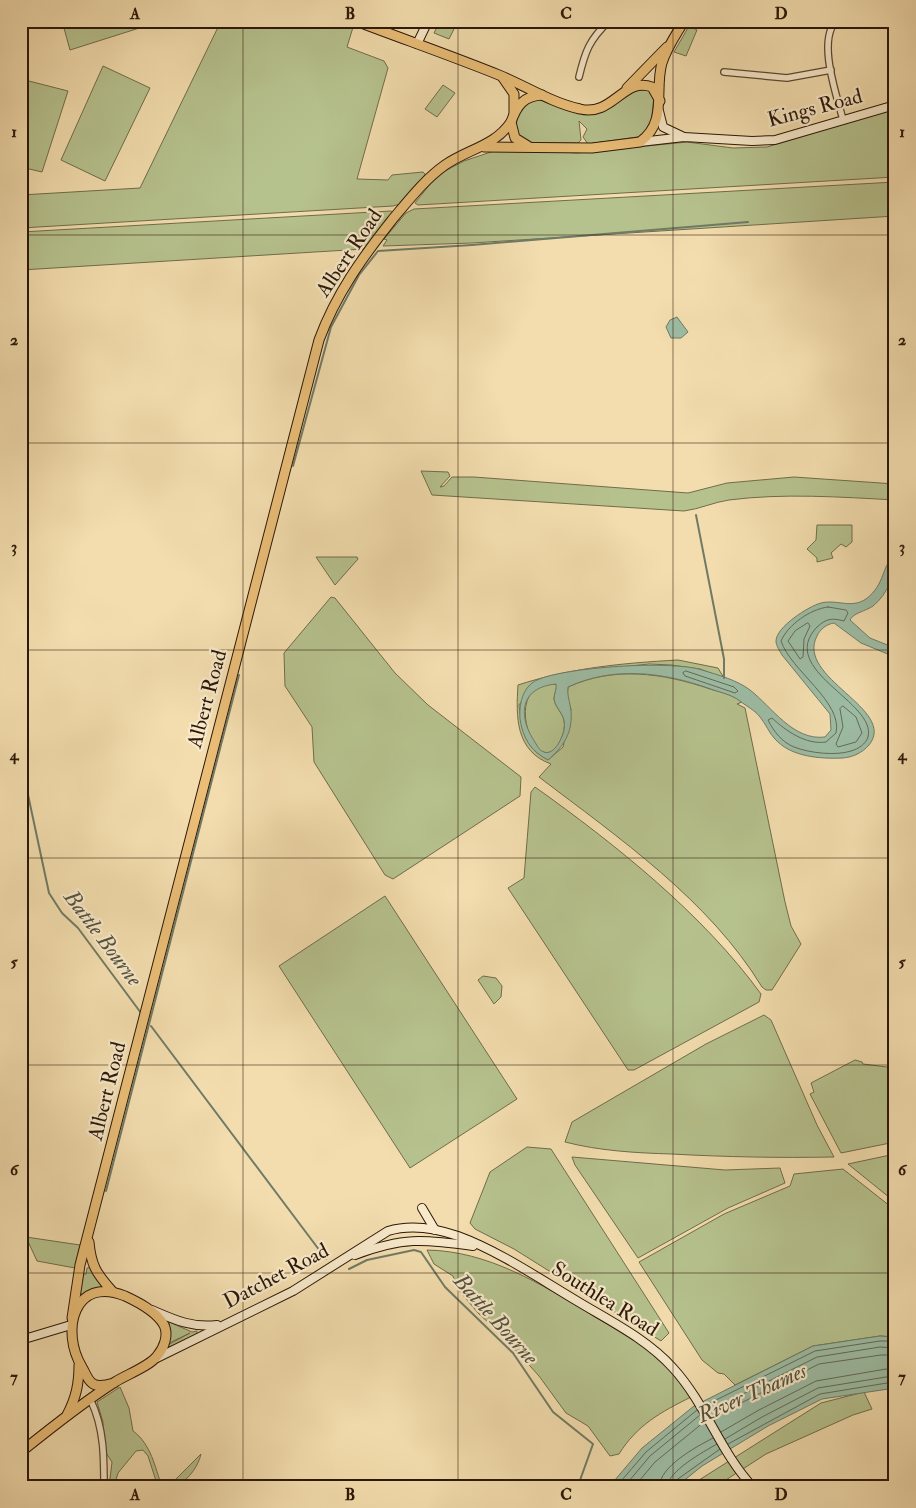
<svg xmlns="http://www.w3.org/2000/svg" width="916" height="1508" viewBox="0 0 916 1508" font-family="'IM FELL Double Pica',serif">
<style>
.green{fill:#b6c28e;stroke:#706c4b}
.water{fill:#9dbda5;stroke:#6f7b66;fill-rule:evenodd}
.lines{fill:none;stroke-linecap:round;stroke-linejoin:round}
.shore{stroke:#646a56;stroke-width:1}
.stream{stroke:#6f7b66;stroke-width:2}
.street-casing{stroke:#5d4832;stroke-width:8}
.secondary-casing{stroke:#2b1708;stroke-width:10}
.primary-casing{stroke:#2b1708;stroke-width:11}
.street{stroke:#f7e9ca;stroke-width:5.5}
.secondary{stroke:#f7e9ca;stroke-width:8}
.primary{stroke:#eabe77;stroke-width:9}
.grid{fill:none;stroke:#2b1708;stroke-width:1;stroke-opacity:0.55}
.labels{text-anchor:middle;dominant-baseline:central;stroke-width:4.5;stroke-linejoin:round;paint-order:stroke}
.street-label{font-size:21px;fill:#2b1708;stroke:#f7e9ca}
.water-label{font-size:22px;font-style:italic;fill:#53513f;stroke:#f7e9ca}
.neatline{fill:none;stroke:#2b1708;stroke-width:2}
.grid-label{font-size:16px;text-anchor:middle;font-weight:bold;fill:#2b1708}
</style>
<rect width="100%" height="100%" fill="#f3ddae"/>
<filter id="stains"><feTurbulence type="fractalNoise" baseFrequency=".004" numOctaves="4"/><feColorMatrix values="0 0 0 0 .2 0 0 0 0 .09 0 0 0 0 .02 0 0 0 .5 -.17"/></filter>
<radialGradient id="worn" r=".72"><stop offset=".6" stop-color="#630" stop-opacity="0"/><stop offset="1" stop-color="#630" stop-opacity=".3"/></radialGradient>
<g class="green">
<path d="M62 21H151L152 24 70 50Z"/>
<path d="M221 21H347L354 24 347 47 384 61 388 68 357 179 388 180 392 175 423 172 425 174 423 178 400 204 393 206 21 228V195L140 188Z"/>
<path d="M440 21H458L449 39 434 33Z"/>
<path d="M689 26 697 30 686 56 674 52Z"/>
<path d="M103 66 150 88 105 181 61 160Z"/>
<path d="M21 79 68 91 42 172 21 167Z"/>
<path d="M443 85 455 93 437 117 425 109Z"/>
<path d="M646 86 654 96 651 124 644 136 588 144 583 137 587 129 579 121 581 140 578 143H526L517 137C514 118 520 106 535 96L595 113 614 106 630 91Z"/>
<path d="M895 108V177L418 205 415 203 431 183 445 171 464 161 497 150 510 149 577 153 687 142 733 148 767 147Z"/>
<path d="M895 182V216L472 243 383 246 387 240 384 239 406 213 414 209Z"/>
<path d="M391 211 394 213 364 249 21 270V232Z"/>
<path d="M421 471 448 472 450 476 440 487 444 486 452 477H474L688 493 727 483 794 477 895 484V500C840 497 783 493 729 500 714 502 700 509 684 511L432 495Z"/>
<path d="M817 525H852V542L846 547 841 544 831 553 833 558 817 562V558L807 549 816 540Z"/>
<path d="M316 557H357L358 559 335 585Z"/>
<path d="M331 597 335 598 395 673 428 705 521 777 520 796 393 879 385 875 314 762 312 727 285 686 284 653Z"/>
<path d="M678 660 718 668 724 678 700 669 671 665 649 664 564 673 536 681 519 705C522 731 524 747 548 760L563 747 571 709 567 698 568 687C614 666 663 673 710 689 720 692 734 695 742 702L737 704 745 708 785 902 791 926 801 944 772 990H766L762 987C709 900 619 838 539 777L551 764C515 751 516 716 518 685 570 668 623 663 678 660Z"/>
<path d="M557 684C557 689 554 694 554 699 556 711 567 714 564 730 562 739 556 753 546 753 529 752 512 696 541 686 546 684 552 684 557 684Z"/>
<path d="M535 787C615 844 703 914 761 994L759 1002 634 1070H628L508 888 524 878 531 792Z"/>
<path d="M385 896 517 1099 410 1168 279 966Z"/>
<path d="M483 976 496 978 502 986 501 997 494 1004 478 980Z"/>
<path d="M764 1015 771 1020 817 1125 834 1157C780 1158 726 1157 672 1154 637 1153 600 1151 565 1142L572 1122 706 1044Z"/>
<path d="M855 1060 862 1062 863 1064 895 1068V1142L841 1153 810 1094 814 1092 811 1083Z"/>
<path d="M527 1147 551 1149 669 1333 661 1341 514 1249 475 1229 470 1223 490 1172Z"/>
<path d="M895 1154V1202L848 1164Z"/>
<path d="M572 1157 725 1170 780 1168 785 1183 728 1208 638 1258 575 1165Z"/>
<path d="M843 1169 895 1210V1337L880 1336 813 1346 735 1385 724 1374 718 1373 702 1360 639 1262 724 1214 790 1186 794 1174Z"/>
<path d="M26 1237 80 1245 75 1268 37 1261Z"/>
<path d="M427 1250C488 1251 541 1284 592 1315 613 1327 635 1339 653 1354 669 1367 680 1382 691 1397 661 1412 637 1425 619 1454L610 1456 588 1426 566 1413 539 1376 503 1336 478 1313 458 1289 453 1276 434 1264Z"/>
<path d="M91 1267 104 1288 81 1299V1293H79L83 1274H86L87 1268Z"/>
<path d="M169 1322 192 1332 197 1331V1334L168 1348V1345L190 1333 169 1343Z"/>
<path d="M120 1387 129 1408 133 1431C151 1444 155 1467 162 1487H158L148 1456 143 1450 136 1451 118 1473 114 1487H109L112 1462 104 1450 103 1422 97 1402Z"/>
<path d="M864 1392 872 1409 853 1415 766 1454 715 1487H688L821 1403Z"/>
<path d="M201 1454C198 1468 184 1487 168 1487Z"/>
</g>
<g class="water">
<path d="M677 317 688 332 681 338H671L666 327 670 320Z"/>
<path d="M895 556C895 574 888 594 873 606 866 611 853 613 850 620L870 638 895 648V657L861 643 834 623C827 624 820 629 817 636 795 678 898 709 869 745 862 753 853 757 843 758 820 759 791 757 775 739 769 733 766 724 760 717 756 711 746 706 740 701 731 694 718 692 708 688 662 672 613 666 568 687 567 696 570 702 571 711 573 733 563 747 548 760 531 751 523 739 520 719 519 705 522 687 537 680 565 667 672 660 702 670 718 675 737 680 750 690 772 707 793 741 825 737L831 730 830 714 782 655C780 651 776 646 776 641 776 627 809 606 821 603 837 599 851 609 866 599 886 584 881 565 895 556ZM556 684C557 689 554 694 554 699 556 711 567 714 564 730 562 739 553 758 542 751 538 749 536 743 533 739 517 713 522 687 556 684Z"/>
<path d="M880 1336 895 1337V1388L822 1399 768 1426 702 1466 676 1487H609L642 1448 694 1406 813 1346Z"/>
</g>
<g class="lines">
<g class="shore">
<path d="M828 607 846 610 848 613 844 621C832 618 827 618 817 627 776 670 877 702 868 737 866 744 858 749 851 751 836 756 809 753 794 747 782 742 774 732 768 720L772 718C786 731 806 745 826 742L836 733C843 702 791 671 781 641 788 625 810 609 828 607Z"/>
<path d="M808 623 810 626 804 639 803 657 800 659 788 641 795 631Z"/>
<path d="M686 671 734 687 738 691 735 693 685 676 683 673Z"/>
<path d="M843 706 856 717 862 733 856 742 838 747 836 744 843 727 840 709Z"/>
<path d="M706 1405 815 1351 880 1341H895"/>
<path d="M709 1411 817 1357 880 1347 895 1348"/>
<path d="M713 1417 819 1364 881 1355H895"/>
<path d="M721 1432 759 1410 816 1381 886 1369 895 1370"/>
<path d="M725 1439 762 1417 818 1388 886 1377H895"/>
<path d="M728 1444 820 1394 887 1383H895"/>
<path d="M616 1487 646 1452 697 1410"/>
<path d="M624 1487 650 1456 700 1415"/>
<path d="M634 1487 655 1462 704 1422"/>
<path d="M659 1487C660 1466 696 1447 713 1438"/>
<path d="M667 1487C668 1471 703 1452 717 1444"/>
<path d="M673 1487 675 1481 720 1449"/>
</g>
<g class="stream">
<path d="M293 466 331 327 359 275 378 251 472 245 748 222"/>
<path d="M696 515 724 659V678"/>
<path d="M21 762 49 893 62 913 78 928 141 1013"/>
<path d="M151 1026 326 1259"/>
<path d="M106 1191 239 675"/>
<path d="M349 1269 367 1260 414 1250 421 1252 445 1287 513 1353 553 1412 593 1444 579 1483 583 1487"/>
</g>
<defs>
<g id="street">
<path d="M836 21C817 41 837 96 843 120"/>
<path d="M724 72 787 78 831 70"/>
<path d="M579 77C585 52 589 40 609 21"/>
<path d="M91 1401C104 1428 104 1457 104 1487"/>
</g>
<g id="secondary">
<path d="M417 44 428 21"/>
<path d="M659 111 663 127 682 136"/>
<path d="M640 142 684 137 752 141 775 140 895 105"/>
<path d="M422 1208 435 1230"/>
<path d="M355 1255C403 1237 423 1239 473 1246"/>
<path d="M152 1310C175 1320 192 1328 217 1325"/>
<path d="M21 1340 71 1325"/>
<path d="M157 1358 293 1291 388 1231C411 1224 435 1228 458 1236 499 1251 540 1279 577 1301 610 1321 647 1339 673 1368 706 1404 720 1452 753 1487"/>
</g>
<g id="primary">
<path d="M356 21C403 39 452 56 499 75 526 86 552 103 580 109 613 117 624 76 652 87L660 101"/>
<path d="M503 78 514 94V114"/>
<path d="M627 88 667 47"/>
<path d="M528 146 515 138 511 122C517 105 524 96 542 95"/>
<path d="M484 147 592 148 640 142C668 122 654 90 662 63 667 47 676 35 684 21"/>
<path d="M89 1242C91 1265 96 1273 112 1291"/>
<path d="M72 1318 80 1265 319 340C336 294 362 258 392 220 408 201 425 179 445 165 468 149 495 146 511 122"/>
<path d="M67 1415C76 1398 79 1384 79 1365"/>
<path d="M21 1452C52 1427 82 1403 115 1382 126 1375 150 1366 157 1356 164 1348 169 1335 164 1325 156 1311 138 1302 125 1296 74 1275 60 1331 82 1367 85 1372 87 1379 92 1383 98 1388 107 1385 114 1383"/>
</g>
</defs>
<use href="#street" class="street-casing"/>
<use href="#secondary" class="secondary-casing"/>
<use href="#primary" class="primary-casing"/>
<use href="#street" class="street"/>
<use href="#secondary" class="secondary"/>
<use href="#primary" class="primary"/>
</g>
<path class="grid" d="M243 21V1487M458 21V1487M673 21V1487M21 235H895M21 443H895M21 650H895M21 858H895M21 1065H895M21 1273H895"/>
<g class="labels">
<g class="street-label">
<text transform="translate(815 108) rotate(-15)">Kings Road</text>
<text transform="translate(349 253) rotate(-56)">Albert Road</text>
<text transform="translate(207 699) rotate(-75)">Albert Road</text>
<text transform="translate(107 1091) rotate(-76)">Albert Road</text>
<text transform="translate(276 1276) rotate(-28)">Datchet Road</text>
<text transform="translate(605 1299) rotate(32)">Southlea Road</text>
</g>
<g class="water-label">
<text transform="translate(103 938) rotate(53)">Battle Bourne</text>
<text transform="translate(496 1319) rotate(48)">Battle Bourne</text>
<text transform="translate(752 1393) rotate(-24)">River Thames</text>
</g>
</g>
<rect width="916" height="1508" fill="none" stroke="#f3ddae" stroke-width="55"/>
<rect x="28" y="28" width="860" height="1452" class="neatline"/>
<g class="grid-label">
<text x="135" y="19">A</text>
<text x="350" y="19">B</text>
<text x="566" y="19">C</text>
<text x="781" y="19">D</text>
<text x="14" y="137">1</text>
<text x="902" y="137">1</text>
<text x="14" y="345">2</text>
<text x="902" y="345">2</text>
<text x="14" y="552">3</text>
<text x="902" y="552">3</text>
<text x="14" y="760">4</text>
<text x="902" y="760">4</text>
<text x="14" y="967">5</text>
<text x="902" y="967">5</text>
<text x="14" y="1175">6</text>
<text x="902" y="1175">6</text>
<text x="14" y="1382">7</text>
<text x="902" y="1382">7</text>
<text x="135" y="1500">A</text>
<text x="350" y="1500">B</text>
<text x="566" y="1500">C</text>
<text x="781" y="1500">D</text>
</g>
<rect width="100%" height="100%" filter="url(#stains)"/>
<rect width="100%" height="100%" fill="url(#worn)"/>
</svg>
